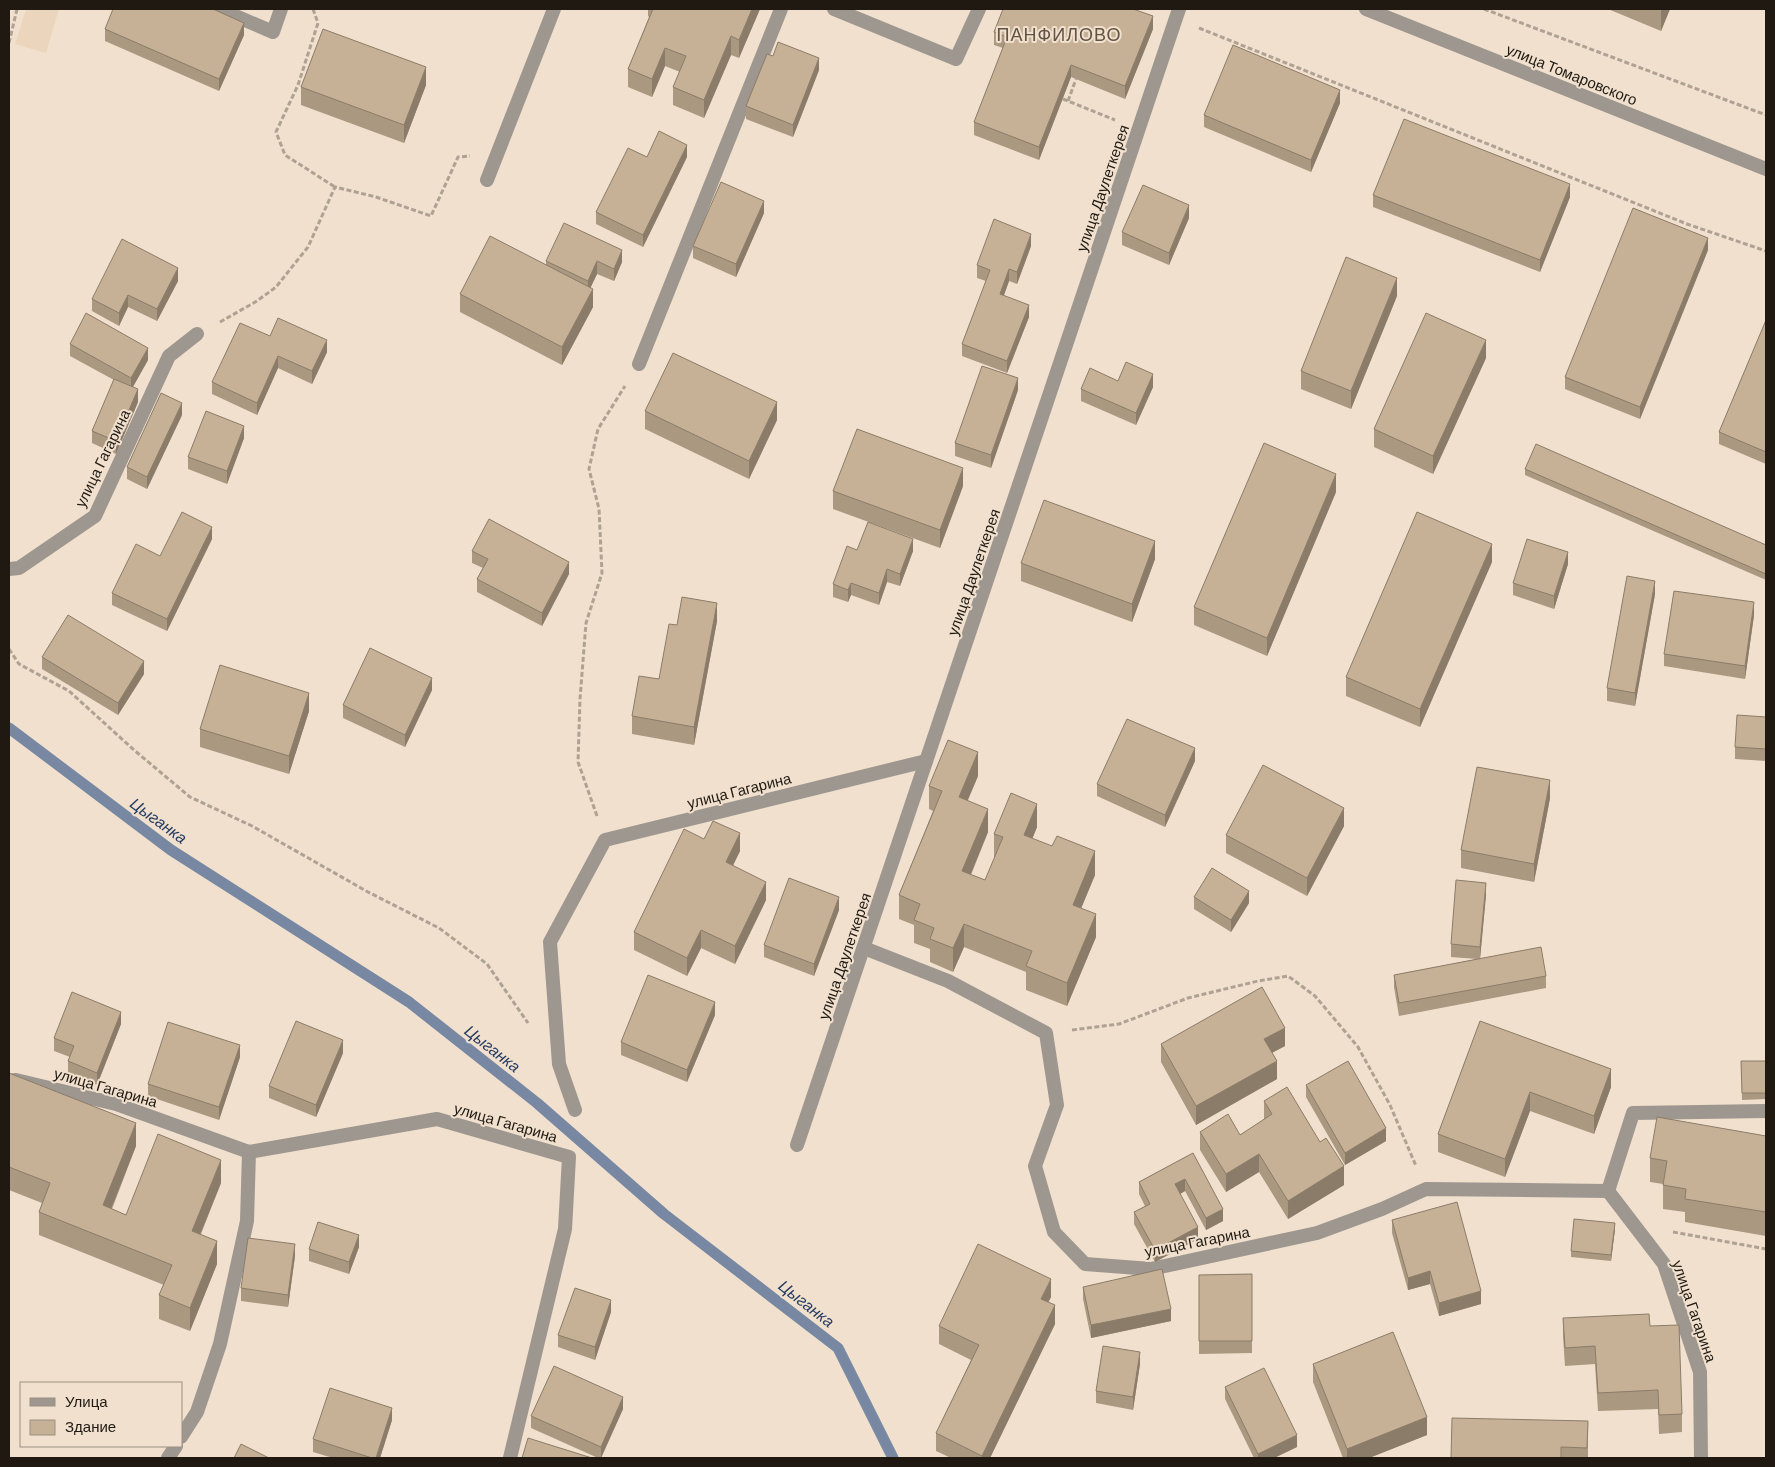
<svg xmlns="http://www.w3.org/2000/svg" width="1775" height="1467" viewBox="0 0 1775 1467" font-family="Barlow,sans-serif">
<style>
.built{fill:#ebd6bd}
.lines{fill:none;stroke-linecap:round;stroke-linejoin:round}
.stream{stroke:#7888a2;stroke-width:11}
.path{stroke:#afa293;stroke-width:3;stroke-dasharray:5 2.5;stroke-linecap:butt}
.service{stroke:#9e978f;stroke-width:14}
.minor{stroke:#9e978f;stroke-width:14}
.tertiary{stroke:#9e978f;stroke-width:14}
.wall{fill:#aa9881}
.shaded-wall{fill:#8b7c69}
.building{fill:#c6b196;stroke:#8b7c69}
.labels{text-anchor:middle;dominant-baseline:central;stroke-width:4;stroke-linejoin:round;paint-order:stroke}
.street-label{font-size:15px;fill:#1f1912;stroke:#f0e0cd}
.water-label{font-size:16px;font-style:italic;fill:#253b62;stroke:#f0e0cd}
.quarter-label{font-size:18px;letter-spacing:1px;fill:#605343;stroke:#f0e0cd}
</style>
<rect width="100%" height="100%" fill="#f0e0cd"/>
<path class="built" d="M24 9H59L46 53 15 44 26 10Z"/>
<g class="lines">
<path class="stream" d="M9 728 171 850 409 1002 537 1103 664 1214 838 1348 893 1458"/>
<g class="path">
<path d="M313 9 318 23 298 85 276 132 285 155 335 187"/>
<path d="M1484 9 1766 115"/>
<path d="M1199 28 1687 224 1766 251"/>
<path d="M9 43 17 9"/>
<path d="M1063 99 1115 120"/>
<path d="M1068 101 1076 79"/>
<path d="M220 322 257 301 276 287 308 247 335 187 376 197 431 216 458 157 470 156"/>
<path d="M9 649 19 664 69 691 134 750 190 797 252 826 368 892 439 928 487 964 528 1023"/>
<path d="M597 816 578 762 580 699 586 623 602 573 599 509 589 469 598 429 625 386"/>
<path d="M1072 1030 1119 1024 1188 998 1258 981 1288 976 1315 996 1358 1047 1390 1105 1416 1166"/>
<path d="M1673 1232 1766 1249"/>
</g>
<g class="service">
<path d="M219 9 273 32 281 9"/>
<path d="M834 9 956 59 979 9"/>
<path d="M487 180 554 9"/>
<path d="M639 364 781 9"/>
</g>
<g class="minor">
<path d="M9 569 19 568 95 516 169 356 197 334"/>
<path d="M864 948 948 981 1046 1033 1057 1105 1035 1166 1054 1232 1085 1264 1151 1269 1317 1233 1382 1209 1426 1189 1608 1191 1633 1113 1766 1111"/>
<path d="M9 1081 16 1080 116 1104 249 1152 437 1119 569 1157 565 1229 510 1458"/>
<path d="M575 1110 559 1064 550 942 605 840 926 761"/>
<path d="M797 1145 1179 9"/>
<path d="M1608 1191 1664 1264 1700 1372 1701 1458"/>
<path d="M181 1437 197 1412 220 1344 247 1221 249 1152"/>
<path d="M168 1458 176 1446"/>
</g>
<path class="tertiary" d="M1366 9 1766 169"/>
</g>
<g class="wall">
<path d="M648 9H760L739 58 731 55 704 118 673 105V87L680 72 665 66 652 97 628 87V69L649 17 648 16Z"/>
<path d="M1608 9H1670L1661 31Z"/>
<path d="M105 29 244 35 219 91 105 41Z"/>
<path d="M1153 29 1125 99 1071 77 1039 160 974 135V122L1003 48 994 45V32Z"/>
<path d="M773 56 819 70 793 137 746 119V106Z"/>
<path d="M426 85 404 143 301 105V87Z"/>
<path d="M1340 103 1311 172 1204 127V115Z"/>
<path d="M687 157 643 247 596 224V212Z"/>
<path d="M1373 195 1570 197 1540 272 1373 207Z"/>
<path d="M764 213 736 277 693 258V246Z"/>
<path d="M1189 218 1169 265 1122 245V232Z"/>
<path d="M1031 246 1017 284 1009 281 1004 295 1029 317 1007 373 962 356V344L986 281 977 278V265Z"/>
<path d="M1708 250 1640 419 1565 389V377Z"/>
<path d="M546 261 622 262 614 281 597 274 590 288 593 307 562 365 460 312V294L546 265Z"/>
<path d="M178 281 157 321 128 307 119 326 92 311V299Z"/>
<path d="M1397 296 1351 409 1301 389V371Z"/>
<path d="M1766 320V464L1719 444V432Z"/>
<path d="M270 336 327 352 312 384 278 368 257 415 212 394V382Z"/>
<path d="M70 344 148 360 133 387 138 402 116 454 92 443V431L114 380 70 356Z"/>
<path d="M1486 358 1433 474 1374 447V429Z"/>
<path d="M1118 381 1153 387 1136 425 1081 401V389Z"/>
<path d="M1018 390 991 468 955 456V443Z"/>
<path d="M645 411 777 420 749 479 645 429Z"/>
<path d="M182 415 147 489 127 479V467Z"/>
<path d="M244 438 227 484 188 469V457Z"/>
<path d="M1525 469 1766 545V580L1525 475Z"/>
<path d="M963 486 940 548 833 509V491Z"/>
<path d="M1336 492 1267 656 1194 625V607Z"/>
<path d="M212 539 167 631 112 605V593L160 556Z"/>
<path d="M857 550 913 551 900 586 887 582 879 605 851 595 848 602 833 597V584Z"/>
<path d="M472 551 569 574 542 626 477 592V579L483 568 472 563Z"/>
<path d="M1155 559 1132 622 1021 581V563Z"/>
<path d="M1492 562 1420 727 1346 696V677Z"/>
<path d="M1568 564 1554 609 1513 595V583Z"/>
<path d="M1655 594 1635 706 1607 701V688Z"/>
<path d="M1754 615 1745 679 1664 666V654Z"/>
<path d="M717 621 694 745 632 734V716L659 679 677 625Z"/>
<path d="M42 657 144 674 118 715 42 669Z"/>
<path d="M432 690 405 747 343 718V705Z"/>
<path d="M309 711 289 774 200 747V729Z"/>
<path d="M1766 717V761L1735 759V747Z"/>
<path d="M1195 761 1165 827 1097 796V784Z"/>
<path d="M978 776 968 800 988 832 971 875 985 880 995 857H994V834L1037 827 1032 839 1095 875 1081 908 1096 937 1067 1006 1026 990V972L964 947 953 972 930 962V949L914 943V925L899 919V895L933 811 929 809V786Z"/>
<path d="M1550 798 1534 882 1461 868V850Z"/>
<path d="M1344 826 1307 896 1226 853V835Z"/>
<path d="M704 839 740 851 733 865 766 900 735 964 701 948 687 976 634 950V932Z"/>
<path d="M1486 895 1480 958 1546 976V988L1399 1016 1394 987V975L1477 959 1451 957V944Z"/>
<path d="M1194 897 1249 903 1231 932 1194 909Z"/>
<path d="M839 910 814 976 764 957V945Z"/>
<path d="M715 1015 687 1082 621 1055V1042Z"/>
<path d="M1480 1021 1611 1087 1594 1134 1530 1111 1505 1177 1438 1152V1134Z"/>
<path d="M121 1024 97 1085 68 1074V1061L70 1057 54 1051V1038Z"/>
<path d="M1161 1044 1285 1046 1272 1053 1277 1079 1196 1125 1161 1062Z"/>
<path d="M343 1053 316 1117 269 1098V1086Z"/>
<path d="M240 1057 219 1120 148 1096V1084Z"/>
<path d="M1741 1061H1766V1099L1742 1100Z"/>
<path d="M9 1073 136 1146 112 1209 126 1215 221 1183 201 1234 217 1264 190 1331 159 1319V1295L164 1285 39 1235V1212L42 1203 9 1190Z"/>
<path d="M1306 1085 1386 1141 1345 1165 1306 1097Z"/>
<path d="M1264 1101 1344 1185 1288 1219 1259 1172 1226 1192 1200 1150V1132L1240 1135 1264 1120Z"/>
<path d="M1766 1136V1236L1685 1222V1212L1663 1209V1184L1650 1182V1158Z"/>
<path d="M1193 1153 1223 1221 1206 1230 1185 1191 1180 1194 1198 1239 1155 1262 1134 1224V1212L1145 1206 1139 1194V1182Z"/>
<path d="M1392 1220 1481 1304 1439 1316 1430 1284 1408 1290 1392 1233Z"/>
<path d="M1615 1229 1611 1261 1571 1257V1251Z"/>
<path d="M359 1247 349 1274 309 1261V1249Z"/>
<path d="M295 1256 288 1307 241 1301V1288Z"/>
<path d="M1252 1274V1353L1199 1354V1275Z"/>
<path d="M1083 1287 1171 1321 1091 1338 1083 1299Z"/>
<path d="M1051 1297 1048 1302 1055 1324 990 1458H951L936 1451V1433L971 1360 939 1344V1326Z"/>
<path d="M611 1312 595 1360 558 1347V1335Z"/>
<path d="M1563 1318 1650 1326 1682 1414V1432L1659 1434 1658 1409 1598 1411 1595 1364 1565 1366 1563 1336Z"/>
<path d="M1140 1364 1133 1410 1096 1403V1391Z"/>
<path d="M1313 1364 1427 1435 1369 1458H1343L1313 1382Z"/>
<path d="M1225 1387 1297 1447 1274 1458H1254L1225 1399Z"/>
<path d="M623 1409 601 1458H598L531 1428V1416Z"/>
<path d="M392 1420 380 1458H333L313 1452V1439Z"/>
<path d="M1588 1421V1458H1451Z"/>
</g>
<g class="shaded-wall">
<path d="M752 9H760L739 58V40Z"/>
<path d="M1661 9H1670L1661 31Z"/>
<path d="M1153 16V29L1125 99V86Z"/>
<path d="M244 23V35L219 91V79Z"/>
<path d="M731 36V55L704 118V100Z"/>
<path d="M665 48V66L652 97V79Z"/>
<path d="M819 58V70L793 137V125Z"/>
<path d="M1071 65V77L1039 160V147Z"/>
<path d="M426 67V85L404 143V125Z"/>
<path d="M1340 90V103L1311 172V160Z"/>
<path d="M687 145V157L643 247V235Z"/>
<path d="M1570 184V197L1540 272V260Z"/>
<path d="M764 201V213L736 277V264Z"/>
<path d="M1189 205V218L1169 265V253Z"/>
<path d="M1031 234V246L1017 284V272Z"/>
<path d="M1708 238V250L1640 419V407Z"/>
<path d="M622 250V262L614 281V269Z"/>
<path d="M597 261V274L588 293V281Z"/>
<path d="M178 268V281L157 321V309Z"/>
<path d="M1009 269V281L1000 306V294Z"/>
<path d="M1397 278V296L1351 409V391Z"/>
<path d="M593 289V307L562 365V347Z"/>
<path d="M128 295V307L119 326V313Z"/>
<path d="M1029 305V317L1007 373V361Z"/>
<path d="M327 340V352L312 384V371Z"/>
<path d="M1486 340V358L1433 474V456Z"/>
<path d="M148 348V360L131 390V378Z"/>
<path d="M278 356V368L257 415V403Z"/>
<path d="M1153 374V387L1136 425V413Z"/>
<path d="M1018 378V390L991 468V455Z"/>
<path d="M138 389V402L116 454V441Z"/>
<path d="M777 402V420L749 479V461Z"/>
<path d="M182 403V415L147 489V477Z"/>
<path d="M244 426V438L227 484V471Z"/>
<path d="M963 468V486L940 548V530Z"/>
<path d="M1336 474V492L1267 656V638Z"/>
<path d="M212 527V539L167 631V619Z"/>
<path d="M913 539V551L900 586V574Z"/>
<path d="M1155 541V559L1132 622V604Z"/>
<path d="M1492 544V562L1420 727V709Z"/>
<path d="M1568 552V564L1554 609V596Z"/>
<path d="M569 562V574L542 626V613Z"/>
<path d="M887 569V582L879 605V593Z"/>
<path d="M1655 581V594L1635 706V693Z"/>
<path d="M851 583V595L848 602V590Z"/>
<path d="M1754 602V615L1745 679V666Z"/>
<path d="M717 603V621L694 745V727Z"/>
<path d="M144 661V674L118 715V703Z"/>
<path d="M432 678V690L405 747V735Z"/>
<path d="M309 693V711L289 774V756Z"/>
<path d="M1195 748V761L1165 827V815Z"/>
<path d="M978 752V776L959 820V797Z"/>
<path d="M1550 780V798L1534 882V864Z"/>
<path d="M1037 804V827L1024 859V835Z"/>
<path d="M1344 808V826L1307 896V878Z"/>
<path d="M988 809V832L962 895V871Z"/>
<path d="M740 833V851L726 880V862Z"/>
<path d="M1095 851V875L1073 928V905Z"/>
<path d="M766 882V900L735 964V946Z"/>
<path d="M1486 883V895L1480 959V947Z"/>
<path d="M1249 891V903L1231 932V920Z"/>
<path d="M839 897V910L814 976V964Z"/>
<path d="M1096 914V937L1067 1006V983Z"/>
<path d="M964 924V947L953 972V948Z"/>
<path d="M701 930V948L687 976V958Z"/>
<path d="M715 1002V1015L687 1082V1070Z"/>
<path d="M121 1012V1024L97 1085V1073Z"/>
<path d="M1285 1028V1046L1264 1057V1039Z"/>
<path d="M343 1040V1053L316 1117V1105Z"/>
<path d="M240 1045V1057L219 1120V1107Z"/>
<path d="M1277 1061V1079L1196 1125V1106Z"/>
<path d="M1611 1069V1087L1594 1134V1116Z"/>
<path d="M1530 1092V1111L1505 1177V1159Z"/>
<path d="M136 1123V1146L103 1229V1205Z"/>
<path d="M1386 1128V1141L1345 1165V1153Z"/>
<path d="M1259 1154V1172L1226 1192V1174Z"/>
<path d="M221 1160V1183L192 1254V1231Z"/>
<path d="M1344 1166V1185L1288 1219V1201Z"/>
<path d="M1185 1179V1191L1175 1197V1184Z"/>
<path d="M1223 1209V1221L1206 1230V1218Z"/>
<path d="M1615 1223V1229L1611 1261V1255Z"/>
<path d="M1198 1227V1239L1155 1262V1250Z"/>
<path d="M359 1235V1247L349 1274V1262Z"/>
<path d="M217 1241V1264L190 1331V1308Z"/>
<path d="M295 1244V1256L288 1307V1295Z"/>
<path d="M1430 1271V1284L1408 1290V1278Z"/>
<path d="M1051 1279V1297L1041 1317V1299Z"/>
<path d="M1481 1291V1304L1439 1316V1303Z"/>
<path d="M611 1300V1312L595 1360V1347Z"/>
<path d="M1055 1305V1324L990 1458H982V1456Z"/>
<path d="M1171 1309V1321L1091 1338V1325Z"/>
<path d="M1140 1352V1364L1133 1410V1397Z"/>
<path d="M623 1397V1409L601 1458V1447Z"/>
<path d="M392 1408V1420L380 1458H376Z"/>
<path d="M1427 1417V1435L1369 1458H1347V1449Z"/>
<path d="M1297 1435V1447L1274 1458H1258V1454Z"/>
</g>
<g class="building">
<path d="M113 9H213L244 23 219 79 105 29Z"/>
<path d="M653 9H752L739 40 731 36 704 100 673 87 686 56 665 48 652 79 628 69Z"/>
<path d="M1003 9H1133L1153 16 1125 86 1071 65 1039 147 974 122 1007 37 994 32Z"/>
<path d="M323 29 426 67 404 125 301 87Z"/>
<path d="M778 42 819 58 793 125 746 106 767 54 773 56Z"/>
<path d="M1233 45 1340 90 1311 160 1204 115Z"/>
<path d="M1404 119 1570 184 1540 260 1373 195Z"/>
<path d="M659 131 687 145 643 235 596 212 628 148 647 157Z"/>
<path d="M721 182 764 201 736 264 693 246Z"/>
<path d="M1143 185 1189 205 1169 253 1122 232Z"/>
<path d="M1633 208 1708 238 1640 407 1565 377Z"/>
<path d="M994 219 1031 234 1017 272 1009 269 1000 294 1029 305 1007 361 962 344 990 270 977 265Z"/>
<path d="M564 223 622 250 614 269 597 261 588 281 546 261Z"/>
<path d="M490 236 593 289 562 347 460 294Z"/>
<path d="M122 239 178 268 157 309 128 295 119 313 92 299Z"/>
<path d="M1346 257 1397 278 1351 391 1301 371Z"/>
<path d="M86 313 148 348 131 378 70 344Z"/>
<path d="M1426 313 1486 340 1433 456 1374 429Z"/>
<path d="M278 318 327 340 312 371 278 356 257 403 212 382 240 323 270 336Z"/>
<path d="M1766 320V452L1719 432Z"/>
<path d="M673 353 777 402 749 461 645 411Z"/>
<path d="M1126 362 1153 374 1136 413 1081 389 1090 368 1118 381Z"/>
<path d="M982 366 1018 378 991 455 955 443Z"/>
<path d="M114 379 138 389 116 441 92 431Z"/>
<path d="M161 393 182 403 147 477 127 467Z"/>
<path d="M206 411 244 426 227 471 188 457Z"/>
<path d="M857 429 963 468 940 530 833 491Z"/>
<path d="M1264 443 1336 474 1267 638 1194 607Z"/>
<path d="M1536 444 1766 545V574L1525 469Z"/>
<path d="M1044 500 1155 541 1132 604 1021 563Z"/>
<path d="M182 512 212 527 167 619 112 593 136 544 160 556Z"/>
<path d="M1417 512 1492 544 1420 709 1346 677Z"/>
<path d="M489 519 569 562 542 613 477 579 488 559 472 551Z"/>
<path d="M868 522 913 539 900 574 887 569 879 593 851 583 848 590 833 584 847 546 857 550Z"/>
<path d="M1527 539 1568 552 1554 596 1513 583Z"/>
<path d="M1627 576 1655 581 1635 693 1607 688Z"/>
<path d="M1674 591 1754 602 1745 666 1664 654Z"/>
<path d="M682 597 717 603 694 727 632 716 639 676 659 679 669 624 677 625Z"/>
<path d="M68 615 144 661 118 703 42 657Z"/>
<path d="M370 648 432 678 405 735 343 705Z"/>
<path d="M220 665 309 693 289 756 200 729Z"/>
<path d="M1737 715 1766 717V749L1735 747Z"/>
<path d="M1127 719 1195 748 1165 815 1097 784Z"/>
<path d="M948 740 978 752 959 797 988 809 962 871 985 880 1003 837 994 834 1011 793 1037 804 1024 835 1052 846 1057 836 1095 851 1073 905 1096 914 1067 983 1026 966 1032 951 964 924 953 948 930 939 934 928 914 920 920 904 899 895 942 791 929 786Z"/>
<path d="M1263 765 1344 808 1307 878 1226 835Z"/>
<path d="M1477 767 1550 780 1534 864 1461 850Z"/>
<path d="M713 821 740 833 726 862 766 882 735 946 701 930 687 958 634 932 684 829 704 839Z"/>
<path d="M1212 868 1249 891 1231 920 1194 897Z"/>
<path d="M789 878 839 897 814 964 764 945Z"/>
<path d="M1456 880 1486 883 1480 947 1451 944Z"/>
<path d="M1541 947 1546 976 1399 1003 1394 975Z"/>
<path d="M648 975 715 1002 687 1070 621 1042Z"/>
<path d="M1262 987 1285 1028 1264 1039 1277 1061 1196 1106 1161 1044Z"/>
<path d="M72 992 121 1012 97 1073 68 1061 74 1046 54 1038Z"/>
<path d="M296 1021 343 1040 316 1105 269 1086Z"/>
<path d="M1480 1021 1611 1069 1594 1116 1530 1092 1505 1159 1438 1134Z"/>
<path d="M168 1022 240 1045 219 1107 148 1084Z"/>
<path d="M1348 1061 1386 1128 1345 1153 1306 1085Z"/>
<path d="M1741 1061H1766V1093H1742Z"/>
<path d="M9 1073 136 1123 103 1205 126 1215 158 1134 221 1160 192 1231 217 1241 190 1308 159 1295 172 1265 39 1212 50 1183 9 1167Z"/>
<path d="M1287 1087 1320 1142 1326 1138 1344 1166 1288 1201 1259 1154 1226 1174 1200 1132 1228 1114 1240 1135 1272 1114 1264 1101Z"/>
<path d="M1657 1117 1766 1136V1212L1685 1199 1686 1189 1663 1185 1667 1161 1650 1158Z"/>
<path d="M1193 1153 1223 1209 1206 1218 1185 1179 1175 1184 1198 1227 1155 1250 1134 1212 1150 1204 1139 1182Z"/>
<path d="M1457 1202 1481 1291 1439 1303 1430 1271 1408 1278 1392 1220Z"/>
<path d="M1574 1219 1615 1223 1611 1255 1571 1251Z"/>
<path d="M318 1222 359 1235 349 1262 309 1249Z"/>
<path d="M248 1238 295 1244 288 1295 241 1288Z"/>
<path d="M978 1244 1051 1279 1041 1299 1055 1305 982 1456 936 1433 979 1345 939 1326Z"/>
<path d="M1162 1269 1171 1309 1091 1325 1083 1287Z"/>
<path d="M1252 1274V1341H1199V1275Z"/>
<path d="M575 1288 611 1300 595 1347 558 1335Z"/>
<path d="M1649 1314 1650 1326 1679 1325 1682 1414 1659 1415 1658 1390 1598 1393 1595 1346 1565 1348 1563 1318Z"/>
<path d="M1393 1332 1427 1417 1347 1449 1313 1364Z"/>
<path d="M1103 1346 1140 1352 1133 1397 1096 1391Z"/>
<path d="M554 1366 623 1397 601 1447 531 1416Z"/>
<path d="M1264 1368 1297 1435 1258 1454 1225 1387Z"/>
<path d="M330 1388 392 1408 376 1458H372L313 1439Z"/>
<path d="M1452 1418 1588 1421 1587 1448 1561 1447V1458H1451Z"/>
<path d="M528 1438 592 1458H522Z"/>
<path d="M241 1444 269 1458H234Z"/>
</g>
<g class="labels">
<g class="street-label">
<text transform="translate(1572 74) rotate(22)">улица Томаровского</text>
<text transform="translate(1102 188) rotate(-71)">улица Даулеткерея</text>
<text transform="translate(102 458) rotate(-64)">улица Гагарина</text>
<text transform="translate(973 572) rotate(-71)">улица Даулеткерея</text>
<text transform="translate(739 790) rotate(-14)">улица Гагарина</text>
<text transform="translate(844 956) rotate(-71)">улица Даулеткерея</text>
<text transform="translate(106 1087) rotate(16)">улица Гагарина</text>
<text transform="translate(506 1122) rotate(16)">улица Гагарина</text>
<text transform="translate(1197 1241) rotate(-11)">улица Гагарина</text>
<text transform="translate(1695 1311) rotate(71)">улица Гагарина</text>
</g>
<g class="water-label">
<text transform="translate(159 820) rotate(36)">Цыганка</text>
<text transform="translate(493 1048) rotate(38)">Цыганка</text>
<text transform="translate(807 1303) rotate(38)">Цыганка</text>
</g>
<g class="quarter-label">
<text x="1059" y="34">ПАНФИЛОВО</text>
</g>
</g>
<rect width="1775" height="1467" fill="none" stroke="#1f1912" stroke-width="20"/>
<rect x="20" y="1382" width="162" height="65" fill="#f0e0cd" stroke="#9c9082"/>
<rect x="30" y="1398" width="25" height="8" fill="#9e978f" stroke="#9c9082"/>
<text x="65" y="1407" font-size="15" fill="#1f1912">Улица</text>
<rect x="30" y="1420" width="25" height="15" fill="#c6b196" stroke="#9c9082"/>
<text x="65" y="1432" font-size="15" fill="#1f1912">Здание</text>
</svg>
